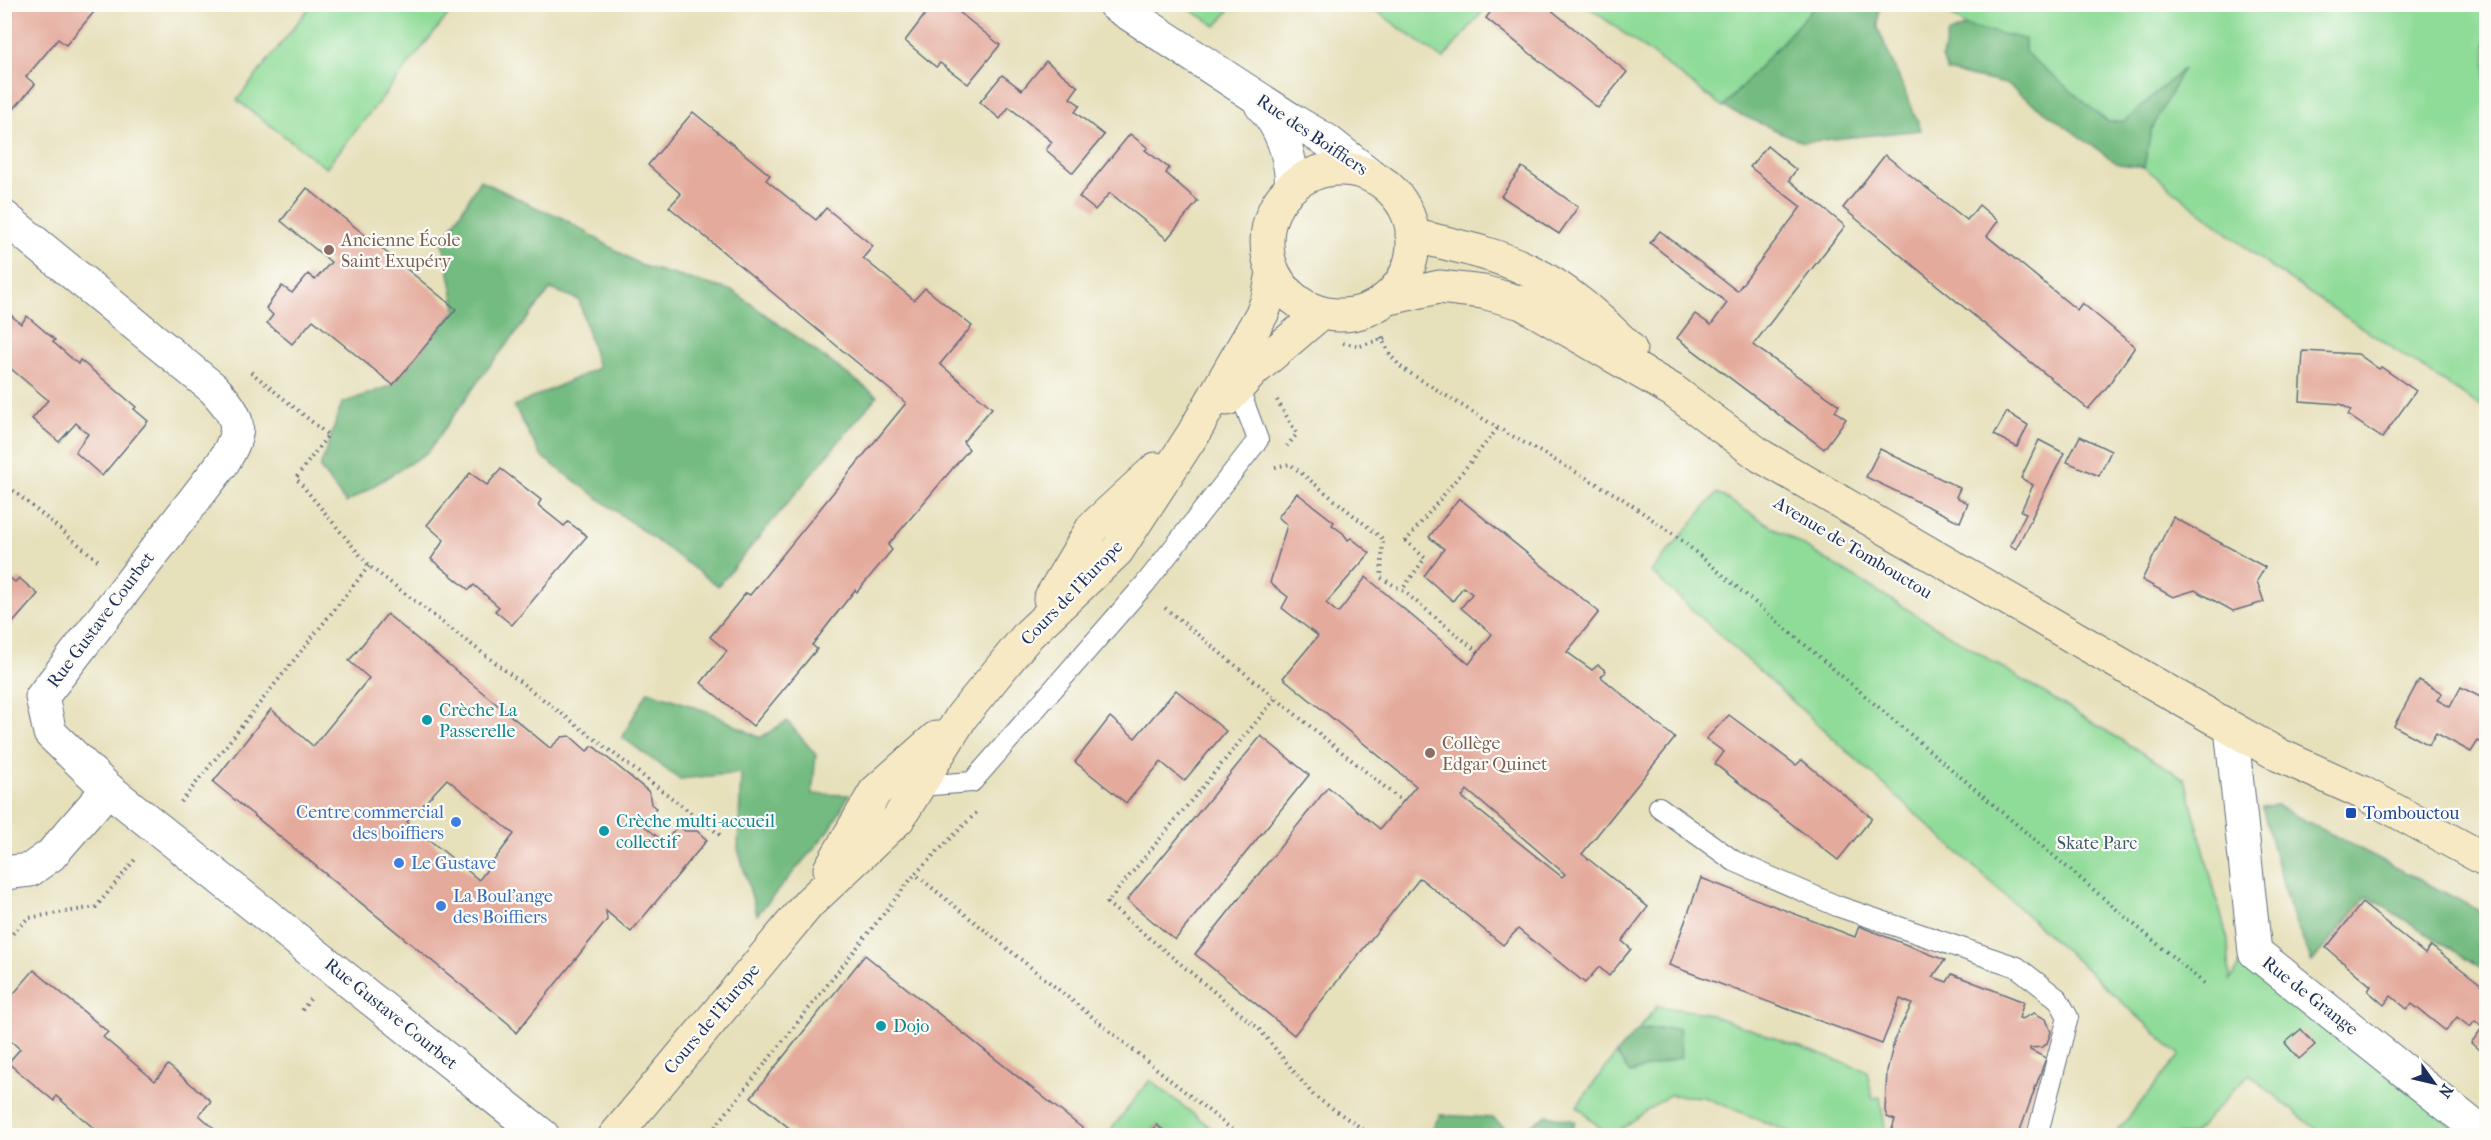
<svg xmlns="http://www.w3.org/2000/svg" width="2491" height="1140" viewBox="0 0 2491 1140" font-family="'IM FELL French Canon',serif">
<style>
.green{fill:#8fdb98;stroke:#55857b;stroke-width:1.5}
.forest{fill:#73bb80;stroke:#47756f;stroke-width:1.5}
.building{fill:#e4ab9d;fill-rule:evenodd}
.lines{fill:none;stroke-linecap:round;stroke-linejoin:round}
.lane-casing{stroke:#626d7f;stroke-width:22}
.street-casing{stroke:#626d7f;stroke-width:35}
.secondary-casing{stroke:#626d7f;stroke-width:35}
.path{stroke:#626d7f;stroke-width:4;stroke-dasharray:1.5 4.5;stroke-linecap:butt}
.lane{stroke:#fff;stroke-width:20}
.street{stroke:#fff;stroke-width:33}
.secondary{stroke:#f6e9c3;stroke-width:33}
.education-dot{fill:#8d6e63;stroke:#fdfcf7;stroke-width:2}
.culture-dot{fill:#0f9aa8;stroke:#fdfcf7;stroke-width:2}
.transit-dot{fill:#1a4fb4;stroke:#fdfcf7;stroke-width:2}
.shop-dot{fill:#3f7fe0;stroke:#fdfcf7;stroke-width:2}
.labels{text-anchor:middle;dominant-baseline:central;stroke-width:4.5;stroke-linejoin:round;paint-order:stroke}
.street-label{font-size:18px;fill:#1b2f5e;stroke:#fdfcf7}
.education-label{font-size:18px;fill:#785e54;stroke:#fdfcf7;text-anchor:start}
.culture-label{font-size:18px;fill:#0d838f;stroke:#fdfcf7;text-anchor:start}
.shop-label{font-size:18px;fill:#366cbe;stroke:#fdfcf7;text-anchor:start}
.transit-label{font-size:18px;fill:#164399;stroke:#fdfcf7;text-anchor:start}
.park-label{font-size:18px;fill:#385a6c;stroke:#fdfcf7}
</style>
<rect width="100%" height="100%" fill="#fdfcf7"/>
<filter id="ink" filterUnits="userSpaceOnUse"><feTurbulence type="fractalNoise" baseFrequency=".0167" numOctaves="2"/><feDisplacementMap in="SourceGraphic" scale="12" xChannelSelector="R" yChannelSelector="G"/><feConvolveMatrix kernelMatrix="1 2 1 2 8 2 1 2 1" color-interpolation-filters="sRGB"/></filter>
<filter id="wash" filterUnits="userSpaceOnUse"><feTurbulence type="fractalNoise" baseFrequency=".008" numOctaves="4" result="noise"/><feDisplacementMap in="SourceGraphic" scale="24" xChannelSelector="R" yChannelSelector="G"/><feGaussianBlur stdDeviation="1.35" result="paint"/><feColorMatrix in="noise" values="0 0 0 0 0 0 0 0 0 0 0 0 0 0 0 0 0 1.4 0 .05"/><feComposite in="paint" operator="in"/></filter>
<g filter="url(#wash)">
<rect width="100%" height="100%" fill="#e6e0bb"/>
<g class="green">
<path d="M312 4 456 5 326 168 237 100Z"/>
<path d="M1183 5H1234L1216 26Z"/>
<path d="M1368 5H1488L1443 59Z"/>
<path d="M1586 5H1816L1723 107Z"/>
<path d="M1939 5H2486V410L2269 266Z"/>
<path d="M1717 493 2185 779 2228 941 2230 980 2247 955 2463 1135H2323L2249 1074 2192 1135H2114L2180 1055 1651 572Z"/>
<path d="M1657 1006 1705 1013 1867 1071 1872 1098 1880 1097 1886 1135H1796L1704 1097 1669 1095 1613 1135H1607L1577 1106 1616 1054 1631 1073 1679 1028 1638 1030Z"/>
<path d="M1150 1080 1220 1135H1170L1157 1125 1148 1135 1106 1136Z"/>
</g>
<g class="forest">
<path d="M1816 5H1879L1878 28 1921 130 1803 142 1723 107Z"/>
<path d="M1966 26 2025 39V52L2108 122 2125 121 2183 69 2151 131 2144 167 2118 164 2006 84 1947 71 1942 57 1948 34Z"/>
<path d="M480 180 537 208 559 216 642 266 733 291 877 396 718 586 541 456 514 406 598 368 579 300 551 289 484 373 428 452 346 503 320 468 342 403 393 385 456 309 443 242Z"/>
<path d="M648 691 709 712 760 738 787 721 816 755 812 794 849 795 830 829 757 915 738 849 741 773 679 779 622 737Z"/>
<path d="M2277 806 2486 914V971L2367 896 2312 962 2289 907 2262 807Z"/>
<path d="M1679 1028 1681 1057 1630 1073 1616 1054 1638 1030Z"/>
<path d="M1440 1115 1493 1118 1514 1135 1547 1115 1575 1121 1570 1135H1429Z"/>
</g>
<g id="blocks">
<g class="building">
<path d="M4 4H86L94 12 66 45 58 39 26 77 35 84 14 109 4 101Z"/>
<path d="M933 4H949L1000 45 968 84 940 63 936 67 905 41Z"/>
<path d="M1496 4H1544L1627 72 1598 108 1486 18Z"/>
<path d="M1046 61 1078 87 1070 98 1080 105 1075 112 1104 135 1073 173 1046 150 1052 142 1009 107 1000 119 980 102 1002 75 1022 90Z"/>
<path d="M693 112 770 175 766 180 816 220 826 208 873 246 863 258 914 300 925 288 972 326 940 364 992 408 963 442 969 449 888 545 892 550 857 592 855 590 812 645 817 649 753 726 701 683 727 651 710 637 746 593 750 595 906 403 669 207 681 194 648 165Z"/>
<path d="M1130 134 1148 148 1145 150 1169 168 1166 173 1198 201 1167 239 1110 193 1095 210 1079 197Z"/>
<path d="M1767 146 1796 170 1789 180 1845 226 1753 345 1839 405 1835 411 1846 419 1824 449 1677 338 1695 314 1711 325 1727 303 1650 243 1660 231 1737 291 1801 207 1750 167Z"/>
<path d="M1885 155 1967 220 1979 205 1998 221 1987 236 2077 310 2082 303 2135 347 2107 387 2088 409 1843 208Z"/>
<path d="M1522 167 1578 207 1559 234 1501 196Z"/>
<path d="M307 188 456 309 393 385 313 320 292 344 267 323 273 315 266 308 282 286 292 293 308 274 315 280 331 262 281 221Z"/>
<path d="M4 309 21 324 27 316 55 340 53 342 78 364 80 360 109 384 136 407 134 409 148 421 102 476 75 452 88 434 76 423 59 442 32 419 48 400 4 363Z"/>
<path d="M2303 351 2358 354 2379 369 2381 367 2416 391 2382 438 2348 415 2351 410 2340 404 2300 401Z"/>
<path d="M2007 412 2028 425 2017 447 1994 435Z"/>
<path d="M2080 436 2111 451 2099 476 2067 462Z"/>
<path d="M2039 440 2064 453 2016 549 2010 545 2026 513 2021 511 2033 485 2021 478Z"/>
<path d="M1880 449 1960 488 1956 497 1968 503 1960 522 1866 477Z"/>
<path d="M501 469 541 500 538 505 564 526 568 522 587 536 512 625 495 611 499 607 474 585 469 590 431 559 444 540 427 525 470 473 487 485Z"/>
<path d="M1297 493 1334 522 1332 525 1343 533 1348 540 1351 538 1370 553 1326 603 1338 613 1366 577 1469 664 1492 634 1461 608 1472 594 1463 587 1453 601 1424 576 1444 549 1429 537 1459 498 1599 612 1567 652 1592 670 1598 665 1606 671 1601 677 1675 738 1582 854 1648 907 1622 941 1631 949 1609 976 1599 967 1585 983 1518 929 1503 945 1420 878 1294 1035 1195 954 1328 787 1380 829 1416 786 1283 678 1318 636 1282 608 1288 597 1270 583 1287 525 1278 517ZM1467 790 1565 874 1562 877 1462 797Z"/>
<path d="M2173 517 2265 567 2257 581 2264 602 2233 611 2195 590 2173 597 2142 580Z"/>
<path d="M4 573 15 582 19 578 38 594 4 633Z"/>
<path d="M387 614 550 748 562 737 570 736 587 751 593 746 649 792 651 804 656 808 643 825 664 842 678 826 685 831H697L707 840 631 932 606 911 607 920 516 1033 509 1024 213 782 271 709 313 746 316 743 369 678 349 661ZM447 779 514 834 479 880 407 822Z"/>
<path d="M2419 680 2442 693 2437 700 2450 707 2461 687 2486 700V745L2478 741 2471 752 2436 733 2429 745 2394 726Z"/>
<path d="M1176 690 1226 731 1184 781 1161 762 1126 803 1075 762 1110 717 1135 738Z"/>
<path d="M1729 715 1796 765 1802 760 1872 818 1838 860 1715 764 1724 752 1706 739Z"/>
<path d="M1261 736 1309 775 1175 940 1127 900Z"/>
<path d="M1701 878 1855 937 1859 926 1945 960 1933 977 1947 982 1952 974 2024 1002 2019 1018 2022 1019 2034 1013 2046 1019 2051 1032 2047 1043 2043 1047 2030 1048V1050L2046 1058 2018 1136 1890 1135 1895 1120 1887 1117 1885 1111 1887 1071 1895 1038 1912 1004 1900 999 1882 1044 1669 965Z"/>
<path d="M2362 903 2425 954 2431 946 2486 988V1056L2471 1043 2483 1027 2475 1021 2470 1027 2457 1017 2446 1031 2412 1004 2407 1009 2391 996 2384 1005 2368 991 2371 986 2326 948Z"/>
<path d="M865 955 1086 1131 1082 1136H799L751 1097Z"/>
<path d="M34 970 108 1032 103 1037 155 1081 168 1065 211 1101 199 1115 223 1136H103L56 1096 54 1101 8 1063 20 1049 4 1035V1005Z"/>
<path d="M2301 1029 2315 1045 2299 1059 2285 1043Z"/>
<path d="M1157 1125 1170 1136H1148Z"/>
</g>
</g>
</g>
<g filter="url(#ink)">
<use href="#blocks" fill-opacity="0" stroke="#626d7f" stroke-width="1.5"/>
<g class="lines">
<defs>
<g id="lane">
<path d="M919 786 972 782 1145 584 1258 440 1238 387"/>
<path d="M1659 807 1734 861 1837 906 2017 967 2058 999 2068 1017 2037 1136"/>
</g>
<g id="street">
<path d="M1114 4 1290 119 1326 140 1373 177"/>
<path d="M1261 105C1283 128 1291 156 1292 187"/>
<path d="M4 217 214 389C241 419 244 429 222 464L42 697 50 733 108 789 543 1136"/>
<path d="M2231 728 2255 952 2486 1136"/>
<path d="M4 873 30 870 51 855 108 789"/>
</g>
<g id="secondary">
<circle cx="1340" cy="242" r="73"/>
<path d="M1412 235C1451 245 1492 252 1528 270 1568 289 1599 319 1630 349"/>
<path d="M1386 299 1439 287 1483 292 1522 303 1672 390 1761 456 2231 728 2279 755 2361 792 2486 860"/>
<path d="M1227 399 1254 370 1321 313"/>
<path d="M1050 599 1093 527 1156 469"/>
<path d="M830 869 875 792 936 738"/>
<path d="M615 1136 809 903 898 819 962 716 1029 634 1117 551 1193 434 1263 312 1268 298 1273 273"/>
</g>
</defs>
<use href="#lane" class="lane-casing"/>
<use href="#street" class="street-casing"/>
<use href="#secondary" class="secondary-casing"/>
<g class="path">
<path d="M1381 337 1390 355 1402 368 1498 428 1620 497 1679 538 2207 986"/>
<path d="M1343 343 1360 346 1388 337"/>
<path d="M251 372 328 435 296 478 369 566 720 835"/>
<path d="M1277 400 1297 434 1287 446"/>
<path d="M1275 467 1290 464 1383 539 1381 578 1402 590"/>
<path d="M4 483 101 563"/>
<path d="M1165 608 1403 802"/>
<path d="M1478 652 1402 590 1425 558 1406 541 1498 428"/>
<path d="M1275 699 1107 903 1259 1029 1314 1096 1373 1136"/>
<path d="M181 802 369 566"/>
<path d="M976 813 915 874 1240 1136"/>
<path d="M4 942 28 918 96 907 137 857"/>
<path d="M302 1010 311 998"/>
<path d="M708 1136 915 874"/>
</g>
<use href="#lane" class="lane"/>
<use href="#street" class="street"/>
<use href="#secondary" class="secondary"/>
</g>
</g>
<g class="education-dot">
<circle cx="329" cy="250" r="6"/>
<circle cx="1430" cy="753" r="6"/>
</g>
<g class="culture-dot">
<circle cx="427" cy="720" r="6"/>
<circle cx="604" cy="831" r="6"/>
<circle cx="881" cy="1026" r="6"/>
</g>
<rect class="transit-dot" x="2345" y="807" width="12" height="12" rx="3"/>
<g class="shop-dot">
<circle cx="456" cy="822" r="6"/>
<circle cx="399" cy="863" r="6"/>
<circle cx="441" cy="906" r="6"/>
</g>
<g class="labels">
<g class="street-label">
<text transform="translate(1312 135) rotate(34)">Rue des Boiffiers</text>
<text transform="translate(1853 548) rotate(31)">Avenue de Tombouctou</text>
<text transform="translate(1072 593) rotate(-46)">Cours de l'Europe</text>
<text transform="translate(101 620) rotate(-53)">Rue Gustave Courbet</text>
<text transform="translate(2310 996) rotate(38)">Rue de Grange</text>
<text transform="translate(391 1014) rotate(39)">Rue Gustave Courbet</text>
<text transform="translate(712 1019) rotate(-50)">Cours de l'Europe</text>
</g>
<g class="education-label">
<text x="341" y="240">Ancienne École<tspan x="341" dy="21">Saint Exupéry</tspan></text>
<text x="1442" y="743">Collège<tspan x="1442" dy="21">Edgar Quinet</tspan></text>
</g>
<g class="culture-label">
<text x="439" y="710">Crèche La<tspan x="439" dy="21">Passerelle</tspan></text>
<text x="616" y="821">Crèche multi-accueil<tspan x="616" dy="21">collectif</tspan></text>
<text x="893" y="1026">Dojo</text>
</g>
<g class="shop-label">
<text x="444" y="812" text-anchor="end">Centre commercial<tspan x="444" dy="21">des boiffiers</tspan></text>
<text x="411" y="863">Le Gustave</text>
<text x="453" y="896">La Boul'ange<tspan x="453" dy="21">des Boiffiers</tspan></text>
</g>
<g class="transit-label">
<text x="2363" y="813">Tombouctou</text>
</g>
<g class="park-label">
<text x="2097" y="843">Skate Parc</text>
</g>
</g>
<rect width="2491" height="1140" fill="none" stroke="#fdfcf7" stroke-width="24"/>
<g transform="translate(2434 1083) rotate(124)" stroke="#fdfcf7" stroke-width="4.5" paint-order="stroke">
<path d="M0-4.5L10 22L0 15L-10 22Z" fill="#1b2f5e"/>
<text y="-9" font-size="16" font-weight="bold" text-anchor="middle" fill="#1b2f5e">N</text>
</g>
</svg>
